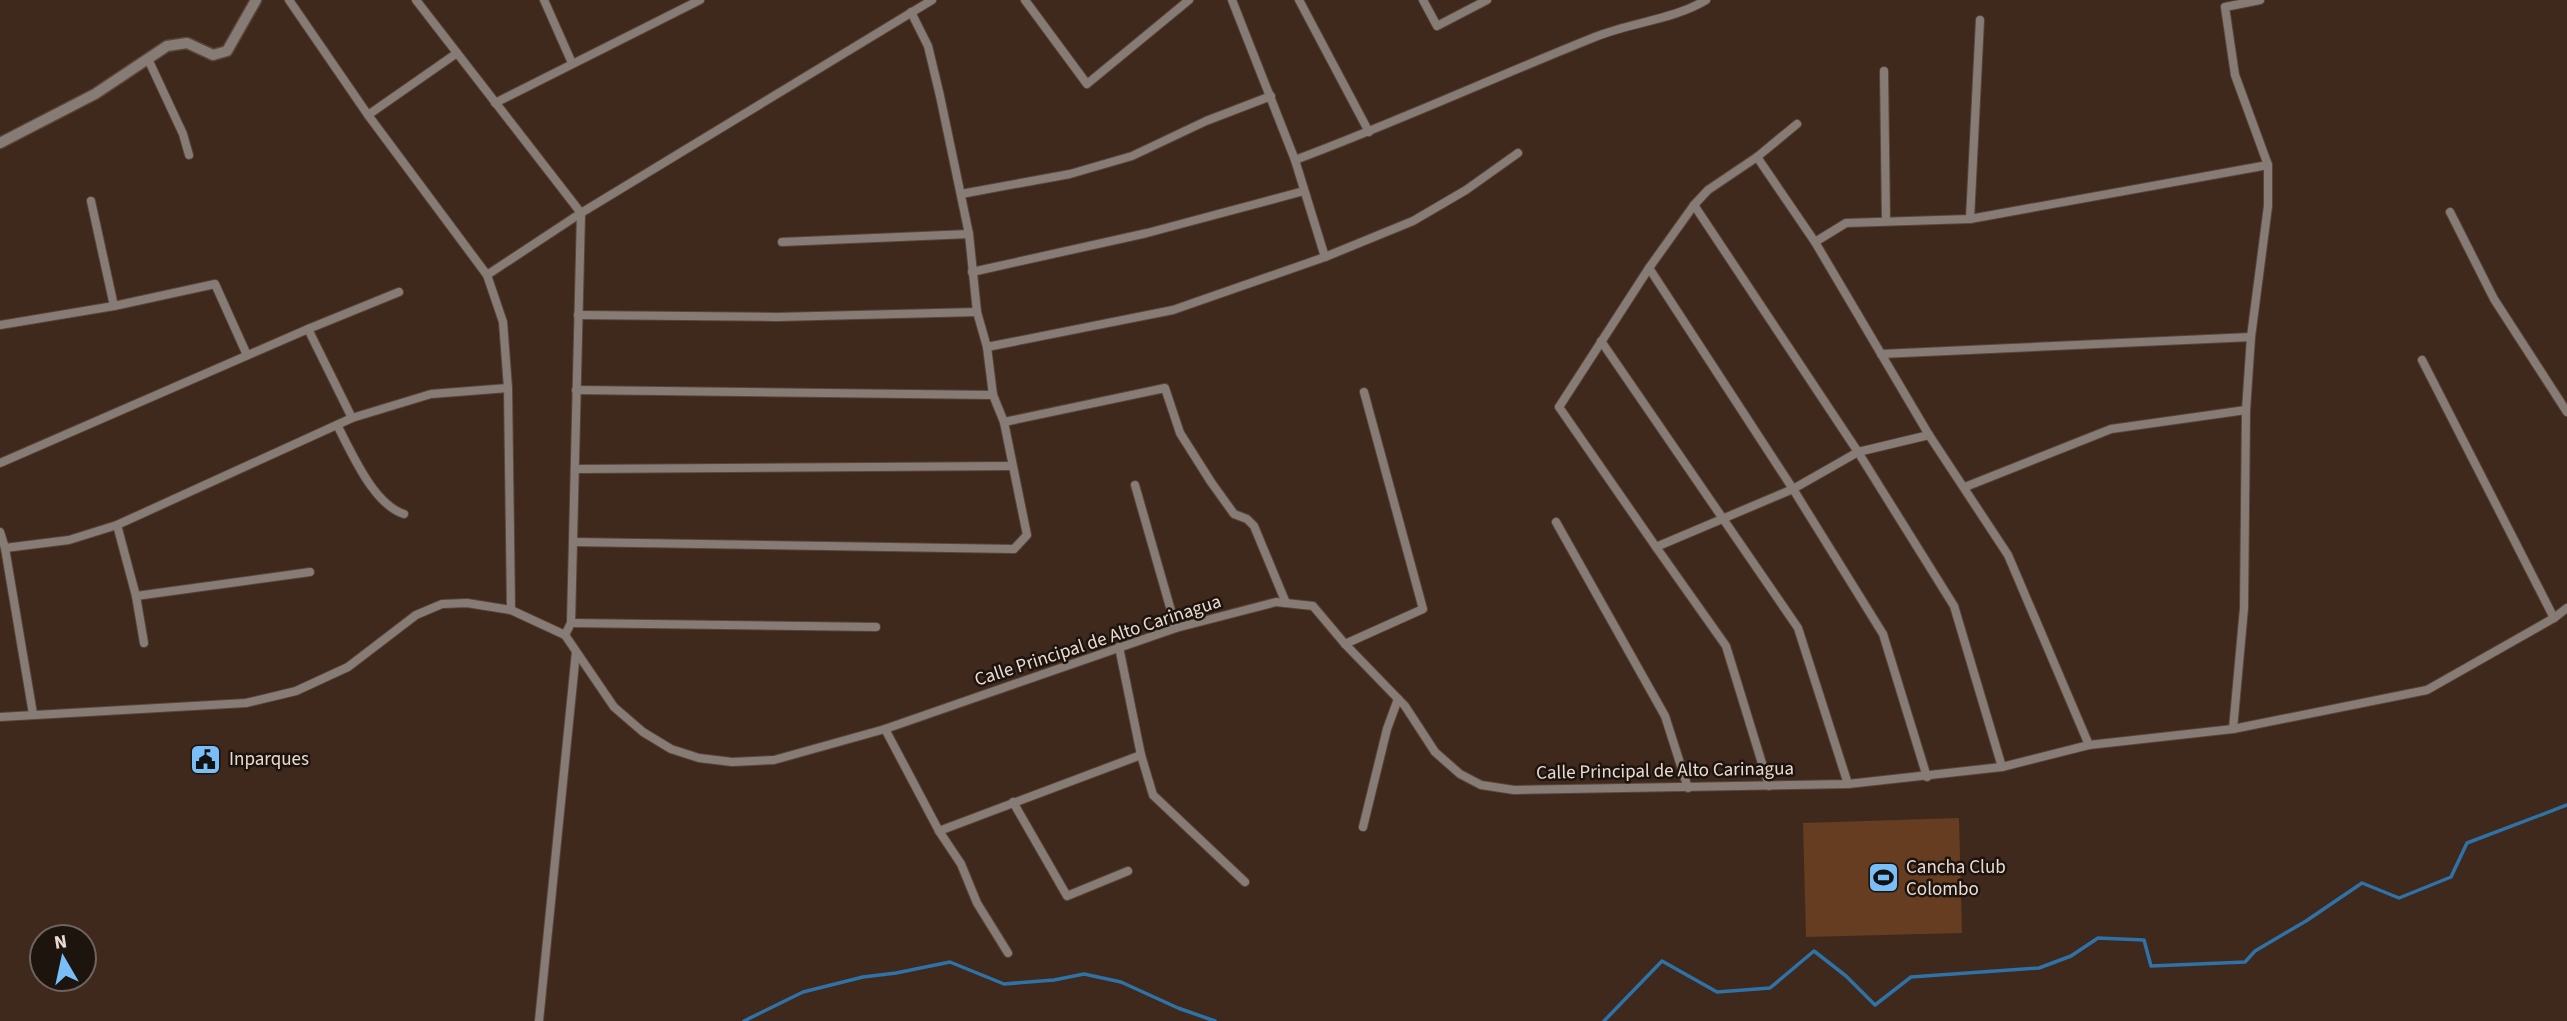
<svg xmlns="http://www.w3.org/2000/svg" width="2567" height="1021" viewBox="0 0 2567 1021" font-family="'Source Sans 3',sans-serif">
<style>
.green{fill:#663d21}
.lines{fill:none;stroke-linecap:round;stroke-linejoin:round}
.stream{stroke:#2e72a7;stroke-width:3.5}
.minor-casing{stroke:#594539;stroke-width:10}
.tertiary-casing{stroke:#594539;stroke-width:13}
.minor{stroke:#877c75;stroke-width:8}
.tertiary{stroke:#877c75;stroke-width:10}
.labels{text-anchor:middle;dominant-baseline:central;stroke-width:5;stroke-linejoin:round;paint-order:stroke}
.street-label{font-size:19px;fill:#e9dbd3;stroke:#1e140e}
.poi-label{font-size:19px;fill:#e9dbd3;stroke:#1e140e;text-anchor:start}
</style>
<rect width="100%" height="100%" fill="#3e291c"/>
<path class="green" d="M1959 818 1962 933 1806 937 1803 823Z"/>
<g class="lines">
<g class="stream">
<path d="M744 1021 803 992 863 977 896 973 950 962 1004 984 1054 980 1084 974 1121 982 1178 1008 1215 1021"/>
<path d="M1604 1021 1662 961 1717 992 1770 988 1814 951 1846 976 1875 1005 1911 977 2039 968 2071 956 2098 938 2144 940 2151 966 2245 962 2255 951 2306 921 2362 883 2399 898 2451 877 2467 843 2567 805"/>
</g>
<defs>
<g id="minor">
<path d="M289 0 368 115 487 275 503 322 508 388 511 610"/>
<path d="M416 0 581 213 571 623 565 635"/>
<path d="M544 0 572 63"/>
<path d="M1025 0 1087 84 1189 0"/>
<path d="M1232 0 1295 160 1325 257"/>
<path d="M1299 0 1369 132"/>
<path d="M1423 0 1437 26 1487 0"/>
<path d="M148 59 183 134 189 155"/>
<path d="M1884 71 1886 221"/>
<path d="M495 103 700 0"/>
<path d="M368 115 457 53"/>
<path d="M1757 157 1815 242 1929 435 2008 555 2089 745"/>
<path d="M1295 160C1397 122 1495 77 1595 37 1631 22 1673 20 1706 0"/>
<path d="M961 194 1070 174 1132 156 1206 121 1271 96"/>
<path d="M91 201 114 306"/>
<path d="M1694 205 1858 452 1954 606 2002 767"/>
<path d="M2450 212 2494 299 2567 412"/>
<path d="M1970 219 1980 20"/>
<path d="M782 242 969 234"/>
<path d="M1815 242 1846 223 1970 219 2268 165"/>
<path d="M1649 268 1793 489 1883 634 1927 777"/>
<path d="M972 272 1147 233 1304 191"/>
<path d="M487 275 581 213 932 0"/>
<path d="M578 315 777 317 977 312"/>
<path d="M0 325 114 306 215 284 247 355"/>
<path d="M308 329 352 418"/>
<path d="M1601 341 1798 628 1848 784"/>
<path d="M987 347 1173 310 1325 257 1413 221 1466 190 1518 153"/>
<path d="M1881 354 2251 337"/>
<path d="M2422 360 2554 618"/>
<path d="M576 390 993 395"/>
<path d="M1004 422 1165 388 1180 433 1211 482 1234 514 1247 519 1254 526 1286 603"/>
<path d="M337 425C352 453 373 504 404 514"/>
<path d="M0 463 308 329 399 292"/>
<path d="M576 469 1012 466"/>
<path d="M1135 485 1176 628"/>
<path d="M1965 487 2111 429 2246 410"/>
<path d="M1556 522 1665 716 1688 788"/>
<path d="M117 525 136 596 144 643"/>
<path d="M0 532 5 548 33 714"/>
<path d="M573 542 1014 549 1027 535 1004 422 993 395 987 347 977 312 969 234 940 96 928 46 911 12"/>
<path d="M1656 547 1559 407 1649 268 1694 205 1708 190 1757 157 1797 124"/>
<path d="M5 548 69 540 117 525 352 418 431 394 508 388"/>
<path d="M136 596 310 572"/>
<path d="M571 623 876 627"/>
<path d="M1345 644 1423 609 1364 392"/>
<path d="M0 717 246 703 296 691 348 667 416 615 442 604 467 603 511 610 565 635 614 707 643 732 671 749 699 758 732 762 774 760 885 729 1176 628 1276 602 1313 606 1345 644 1405 706 1435 752 1460 774 1481 785 1514 790 1848 784 2002 767 2089 745 2233 729 2427 690 2554 618 2567 608"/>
<path d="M885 729 939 831 1141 755 1119 647"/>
<path d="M2233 729 2244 608 2246 410 2251 337 2268 206V165L2235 75 2225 7 2260 0"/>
<path d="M1141 755 1153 795 1245 882"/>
<path d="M1769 786 1726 646 1656 547 1793 489 1858 452 1929 435"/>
<path d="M1013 802 1067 896 1128 871"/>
<path d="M1363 827 1387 729 1398 699"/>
<path d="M939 831 961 864 977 903 1008 953"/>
<path d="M539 1021 576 652"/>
</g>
<path id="tertiary" d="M0 143 95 94 167 46 187 43 213 55 227 51 256 0"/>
</defs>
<use href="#minor" class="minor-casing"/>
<use href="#tertiary" class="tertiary-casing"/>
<use href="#minor" class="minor"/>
<use href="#tertiary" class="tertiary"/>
</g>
<defs>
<symbol id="civic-square" viewBox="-11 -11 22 22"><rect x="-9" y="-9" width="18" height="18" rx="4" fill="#7abef8" stroke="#1e140e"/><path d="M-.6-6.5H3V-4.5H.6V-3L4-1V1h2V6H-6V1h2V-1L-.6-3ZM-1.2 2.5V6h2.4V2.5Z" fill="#111"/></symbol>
<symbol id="stadium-square" viewBox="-11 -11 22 22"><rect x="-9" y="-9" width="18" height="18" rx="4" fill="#7abef8" stroke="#1e140e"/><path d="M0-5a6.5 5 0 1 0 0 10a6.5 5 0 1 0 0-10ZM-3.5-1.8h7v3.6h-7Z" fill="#111"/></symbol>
</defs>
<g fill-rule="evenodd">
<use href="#civic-square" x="188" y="742" width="35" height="35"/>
<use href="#stadium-square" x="1866" y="860" width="35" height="35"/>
</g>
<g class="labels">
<g class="street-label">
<text transform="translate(1098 641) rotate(-18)">Calle Principal de Alto Carinagua</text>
<text transform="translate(1665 771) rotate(-1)">Calle Principal de Alto Carinagua</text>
</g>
<g class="poi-label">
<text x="229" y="759">Inparques</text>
<text x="1906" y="867">Cancha Club<tspan x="1906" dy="22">Colombo</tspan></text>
</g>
</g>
<g transform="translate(63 958) rotate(351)"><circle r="33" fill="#1e140e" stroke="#6f645d" stroke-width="2"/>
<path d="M0-5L12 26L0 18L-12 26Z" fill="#7abef8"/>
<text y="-10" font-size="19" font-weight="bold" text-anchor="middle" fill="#e9dbd3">N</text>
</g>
</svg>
